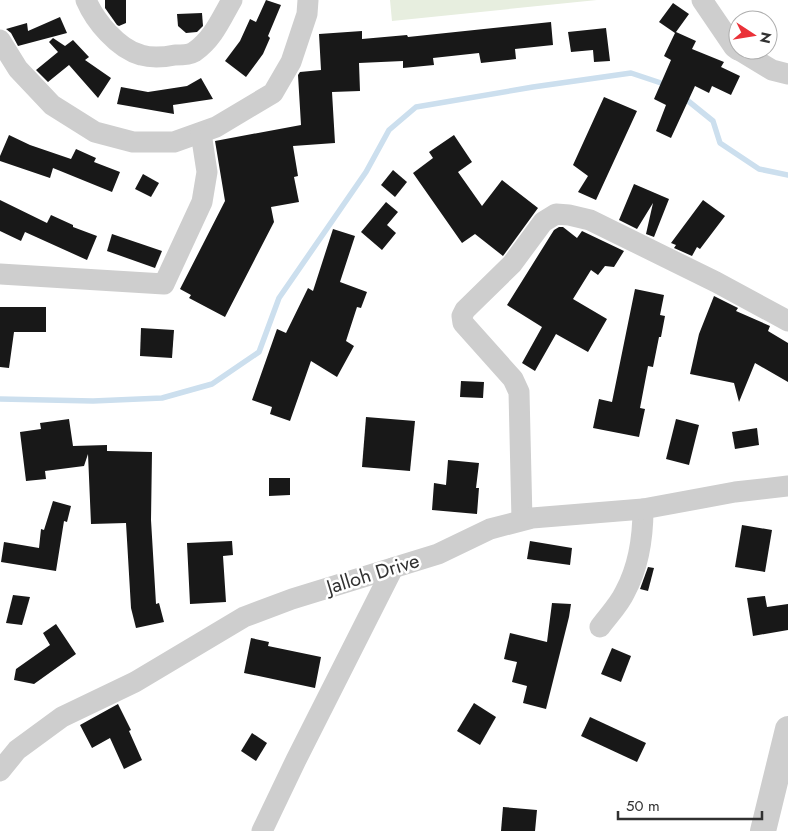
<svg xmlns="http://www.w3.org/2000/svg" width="788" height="831" viewBox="0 0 788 831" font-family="Jost,sans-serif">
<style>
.grass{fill:#e7eedf}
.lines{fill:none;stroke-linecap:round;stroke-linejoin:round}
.stream{stroke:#ccdfee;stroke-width:5.5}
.building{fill:#181818}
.minor{stroke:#cecece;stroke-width:21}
.tertiary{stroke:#cecece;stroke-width:26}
.labels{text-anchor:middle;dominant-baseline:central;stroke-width:5;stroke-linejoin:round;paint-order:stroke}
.street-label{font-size:20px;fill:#313131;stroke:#fff}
</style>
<rect width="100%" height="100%" fill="#fff"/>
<path class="grass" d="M390 0H597L392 21Z"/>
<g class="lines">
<g class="stream">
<path d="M682 96 713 121 720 143 759 169 788 175"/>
<path d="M0 399 93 401 162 398 212 384 259 352 279 298 366 172 389 130 416 107 533 87 631 73 667 85"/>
</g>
</g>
<g class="building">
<path d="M105 0H126V23L119 26 117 25 105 8Z"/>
<path d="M266 0 281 5 268 36 270 38 263 54 246 77 225 61 240 41 250 19 256 22Z"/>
<path d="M673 3 689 14 676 32 696 41 692 49 724 62 721 67 740 76 731 95 712 86 709 93 695 86 671 138 656 131 666 105 654 99 671 60 664 56 675 33 659 22Z"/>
<path d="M202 13 203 26 197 32 186 33 178 26 177 14Z"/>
<path d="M60 17 67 33 18 46 11 33 6 29 27 23 28 31Z"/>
<path d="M551 22 553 45 515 49 516 59 481 63 479 53 433 58 434 65 403 68V61L359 63 360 91 332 92 335 143 293 146 298 176 294 177 299 202 271 207 274 222 225 317 189 298 191 295 180 289 225 201 215 141 301 125 298 75 300 72 321 70 319 34 362 31V39L407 35 408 37Z"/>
<path d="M606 28 610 61 594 62 593 50 571 52 568 32Z"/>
<path d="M53 38 65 46 73 40 89 57 85 60 111 78 98 98 69 65 48 82 36 70 58 52 49 42Z"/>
<path d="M201 78 213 99 173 105 174 114 117 104 121 87 148 92 187 86Z"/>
<path d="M604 97 637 111 596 200 578 192 588 176 573 165Z"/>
<path d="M9 135 30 145 71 159 76 149 96 158 94 162 120 172 112 192 53 168 50 178 0 161V156Z"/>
<path d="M454 135 472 162 458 172 482 206 502 180 538 208 503 256 475 234 462 243 413 173 433 158 429 152Z"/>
<path d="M393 170 407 182 395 197 381 185Z"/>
<path d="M143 174 159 183 151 197 135 189Z"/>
<path d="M634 184 669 199 654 237 646 234 653 203 637 229 619 220Z"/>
<path d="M0 200 47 223 51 215 73 225V227L97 236 87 260 25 232 21 241 0 231Z"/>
<path d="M703 200 725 216 700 249 697 247 692 256 674 248 676 245 671 243Z"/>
<path d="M386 202 398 212 387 225 396 233 382 250 361 232Z"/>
<path d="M559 227H563L577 238 582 231 624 251 614 267 605 266 598 275 591 270 573 299 607 319 588 352 556 334 535 371 522 363 542 327 507 305 554 230Z"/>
<path d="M333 229 355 236 340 282 367 292 361 308 357 307 346 341 354 346 337 377 311 361 290 421 270 414 272 407 252 400 277 329 286 333 308 288 313 291Z"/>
<path d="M112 234 162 251 155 268 107 251Z"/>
<path d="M635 289 664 295 660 315 665 316 661 337H659L653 367 648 366 640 408 645 409 639 437 593 428 599 399 612 402Z"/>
<path d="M714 296 738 308 736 311 770 326 768 331 788 343V382L755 363 739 402 734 383 690 374 699 334Z"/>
<path d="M0 307H46V332H14L9 368 0 367Z"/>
<path d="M141 328 174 330 172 358 140 356Z"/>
<path d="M461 381 484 382 483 398 460 397Z"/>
<path d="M366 417 415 421 410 471 362 467Z"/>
<path d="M69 419 73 446 107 445V451L152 452 151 520 156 604 159 603 164 622 136 628 131 608 126 523 91 524 88 454 84 466 45 471 46 479 26 481 20 432 41 429 40 423Z"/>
<path d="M676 419 699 425 689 465 666 459Z"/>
<path d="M757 428 759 445 735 449 732 432Z"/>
<path d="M448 460 479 463 476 488H479L477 514 432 510 434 483 446 485Z"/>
<path d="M269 478H290V495L269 496Z"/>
<path d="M53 501 71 506 67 522 64 521 56 571 1 562 4 542 39 548 41 529 44 530Z"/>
<path d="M742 525 772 530 765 572 735 567Z"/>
<path d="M232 541 233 555 223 556 226 602 190 604 187 543Z"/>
<path d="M530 541 572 548 570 565 527 559Z"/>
<path d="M648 567 654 568 648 591 640 589Z"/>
<path d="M13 595 30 597 22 625 6 623Z"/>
<path d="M765 596 767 607 788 604V630L753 636 747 598Z"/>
<path d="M552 603 571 604 569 617 546 709 523 703 527 686 512 682 517 662 504 659 510 633 547 642Z"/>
<path d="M56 624 76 654 34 684 14 680 16 669 50 645 43 633Z"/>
<path d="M251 638 269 642 268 646 321 657 315 688 244 673Z"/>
<path d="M612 648 631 656 621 682 601 674Z"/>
<path d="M474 703 496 717 480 745 457 731Z"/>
<path d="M118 704 131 730 129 731 142 760 124 769 110 738 92 748 80 725Z"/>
<path d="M590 717 646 743 637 762 581 736Z"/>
<path d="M252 733 267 743 256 761 241 751Z"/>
<path d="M503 807 537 810 535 831H501Z"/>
</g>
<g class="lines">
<g class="minor">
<path d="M86 0C95 21 118 49 141 55 151 58 165 57 175 55 181 55 189 55 194 52 213 39 221 19 232 0"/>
<path d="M702 0 734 47 738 50"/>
<path d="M0 40 18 69 52 105 95 132 133 142H174L216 127 273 93 291 62 307 14 308 0"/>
<path d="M739 50 772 70 788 74"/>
<path d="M0 274 164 284 202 202 207 172 201 133"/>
<path d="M522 520 519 392 513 379 463 323 462 316 465 310 512 264 543 222 556 214 569 215 590 220 716 282 788 321"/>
<path d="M600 627C608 616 619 605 625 592 639 566 643 538 643 509"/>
<path d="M0 771 17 750 62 717 135 682 244 617 292 599 438 554 490 529 532 518 643 509 735 492 788 486"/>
<path d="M262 831 296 760 393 568"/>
</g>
<path class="tertiary" d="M763 831 788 729"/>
</g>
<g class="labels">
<g class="street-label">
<text transform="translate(373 574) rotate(-17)">Jalloh Drive</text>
</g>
</g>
<g transform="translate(753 35) rotate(102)"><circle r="24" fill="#ffffff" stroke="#adadad"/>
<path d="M0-4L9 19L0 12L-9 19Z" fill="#ea3138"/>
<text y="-8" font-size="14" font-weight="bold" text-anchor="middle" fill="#313131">N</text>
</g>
<path d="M618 811v8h144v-8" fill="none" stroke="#313131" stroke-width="2.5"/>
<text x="626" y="811" font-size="15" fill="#313131" stroke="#ffffff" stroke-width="4" paint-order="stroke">50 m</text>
</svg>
